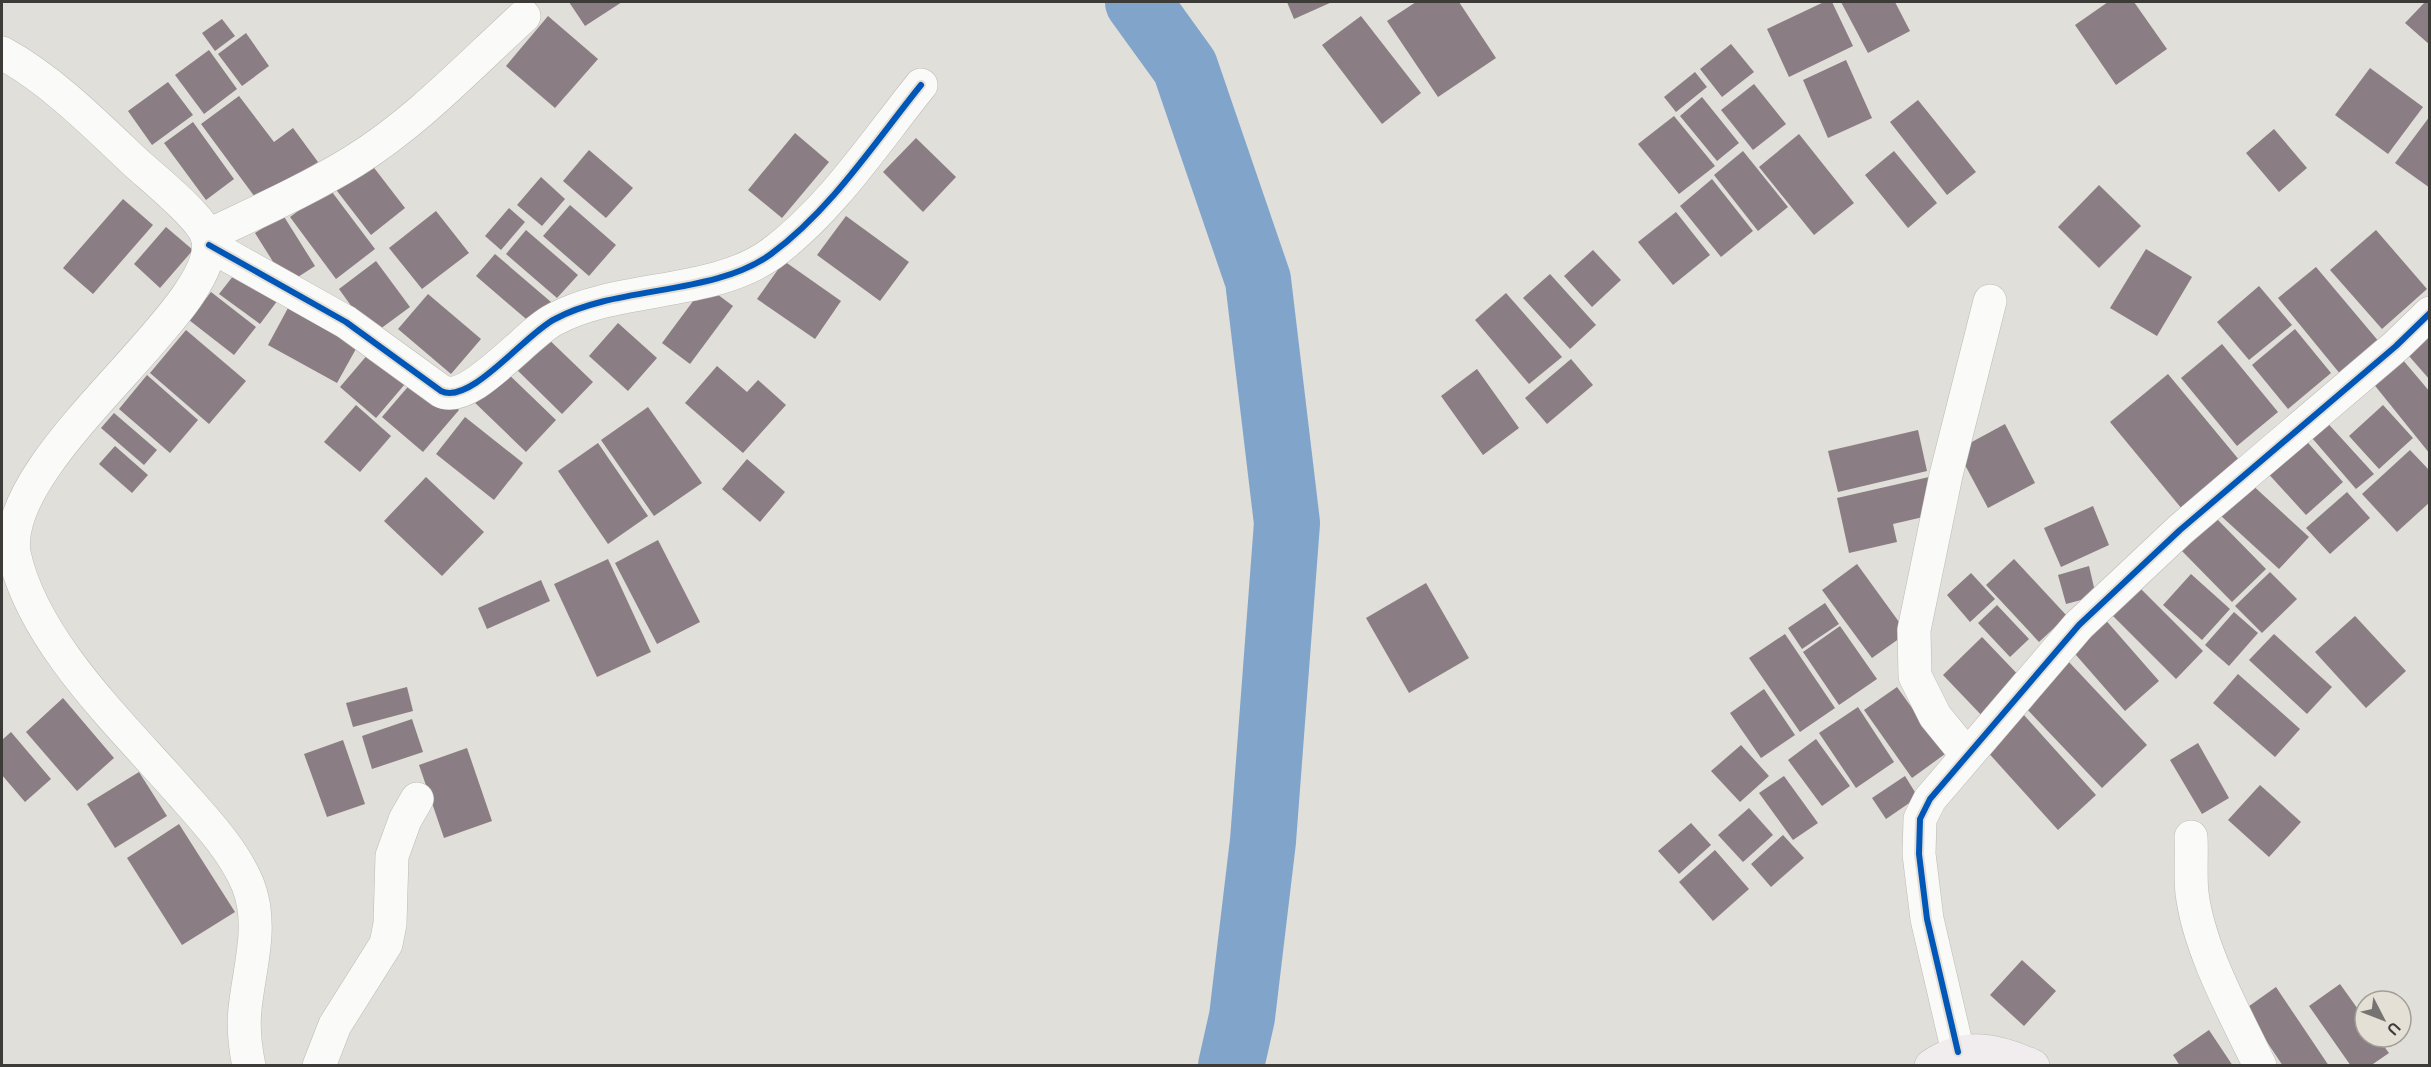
<svg xmlns="http://www.w3.org/2000/svg" width="2431" height="1067" viewBox="0 0 2431 1067" font-family="Overpass,sans-serif">
<style>
.lines{fill:none;stroke-linecap:round;stroke-linejoin:round}
.river{stroke:#81a4cb;stroke-width:66}
.building{fill:#8a7d83}
.street-casing{stroke:#bcbbb7;stroke-width:34}
.secondary-casing{stroke:#bcbbb7;stroke-width:34}
.street{stroke:#fafaf9;stroke-width:33}
.secondary{stroke:#f1edee;stroke-width:33}
.cycleway-casing{stroke:#e4e0d6;stroke-width:10}
.cycleway{stroke:#0057b8;stroke-width:6}
</style>
<rect width="100%" height="100%" fill="#e0dfda"/>
<g class="lines">
<path class="river" d="M1138 2 1185 67 1258 280 1287 523 1263 841 1242 1017 1231 1066"/>
</g>
<g class="building">
<path d="M569 2H622L585 26Z"/>
<path d="M1287 2H1332L1294 19Z"/>
<path d="M1416 2H1459L1496 58 1438 97 1387 21Z"/>
<path d="M1824 2H1832L1853 46 1789 77 1767 29Z"/>
<path d="M1841 2H1895L1910 31 1868 53Z"/>
<path d="M2108 2H2134L2167 49 2116 85 2075 25Z"/>
<path d="M2425 2H2430V45L2405 23Z"/>
<path d="M548 16 598 59 555 108 506 66Z"/>
<path d="M1361 16 1421 93 1382 124 1322 45Z"/>
<path d="M222 19 235 36 215 51 202 33Z"/>
<path d="M246 33 269 66 242 86 218 54Z"/>
<path d="M1731 44 1754 72 1722 97 1700 69Z"/>
<path d="M209 50 237 89 204 114 175 75Z"/>
<path d="M1846 60 1872 118 1828 138 1803 80Z"/>
<path d="M2370 68 2423 107 2388 154 2335 115Z"/>
<path d="M1695 72 1707 87 1676 112 1664 97Z"/>
<path d="M168 82 193 115 152 145 128 111Z"/>
<path d="M1754 84 1786 124 1753 150 1721 110Z"/>
<path d="M239 96 274 142 293 128 318 162 260 204 201 124Z"/>
<path d="M1702 97 1739 143 1717 161 1680 116Z"/>
<path d="M1918 100 1976 172 1947 195 1890 122Z"/>
<path d="M1674 116 1715 166 1679 194 1638 144Z"/>
<path d="M2430 116V188L2395 163Z"/>
<path d="M193 122 234 179 206 200 164 143Z"/>
<path d="M2274 129 2307 168 2279 192 2246 153Z"/>
<path d="M795 133 829 162 782 218 748 190Z"/>
<path d="M1799 134 1854 203 1814 235 1759 167Z"/>
<path d="M916 138 956 177 923 212 883 172Z"/>
<path d="M589 150 633 188 606 218 563 181Z"/>
<path d="M1743 151 1788 207 1758 231 1714 175Z"/>
<path d="M1894 151 1937 203 1908 228 1865 175Z"/>
<path d="M368 160 405 208 371 235 334 187Z"/>
<path d="M541 177 565 199 542 226 517 205Z"/>
<path d="M1712 179 1753 231 1721 257 1680 206Z"/>
<path d="M2099 185 2141 226 2099 268 2058 227Z"/>
<path d="M329 188 375 249 336 279 290 217Z"/>
<path d="M123 199 153 225 93 294 63 268Z"/>
<path d="M570 205 616 245 589 276 543 236Z"/>
<path d="M509 208 525 222 501 250 485 236Z"/>
<path d="M436 211 469 253 422 289 389 248Z"/>
<path d="M1676 212 1710 255 1673 285 1638 242Z"/>
<path d="M283 215 315 266 287 284 255 233Z"/>
<path d="M846 216 909 262 880 301 817 255Z"/>
<path d="M166 227 193 250 160 288 134 264Z"/>
<path d="M526 230 578 275 557 298 506 254Z"/>
<path d="M2376 230 2427 289 2382 329 2330 270Z"/>
<path d="M2146 249 2192 277 2157 336 2110 308Z"/>
<path d="M1593 250 1621 280 1592 307 1564 276Z"/>
<path d="M495 254 551 302 532 324 476 276Z"/>
<path d="M376 261 410 307 372 335 339 289Z"/>
<path d="M784 261 841 301 815 339 757 299Z"/>
<path d="M241 266 281 296 260 324 219 294Z"/>
<path d="M2316 267 2380 343 2341 375 2278 298Z"/>
<path d="M1550 274 1596 325 1570 349 1523 298Z"/>
<path d="M705 285 733 306 690 364 662 343Z"/>
<path d="M2259 286 2292 325 2249 360 2217 322Z"/>
<path d="M211 292 256 327 234 355 189 320Z"/>
<path d="M1506 293 1562 357 1529 384 1475 320Z"/>
<path d="M428 294 481 339 451 374 398 329Z"/>
<path d="M288 308 357 347 337 383 268 345Z"/>
<path d="M618 323 657 358 628 391 589 356Z"/>
<path d="M2430 324V380L2402 348Z"/>
<path d="M2295 329 2331 373 2288 409 2252 365Z"/>
<path d="M186 330 246 381 209 424 150 373Z"/>
<path d="M539 330 593 382 562 414 509 362Z"/>
<path d="M2222 344 2278 412 2237 446 2181 378Z"/>
<path d="M375 346 411 377 376 418 340 387Z"/>
<path d="M2397 353 2430 392V454L2368 377Z"/>
<path d="M1571 359 1593 385 1547 424 1525 398Z"/>
<path d="M717 366 747 392 758 380 786 405 743 453 685 403Z"/>
<path d="M501 367 556 420 526 452 470 398Z"/>
<path d="M1477 369 1519 428 1483 455 1441 396Z"/>
<path d="M2168 374 2240 461 2182 509 2110 422Z"/>
<path d="M147 375 198 420 170 453 119 409Z"/>
<path d="M418 375 459 410 423 452 382 417Z"/>
<path d="M356 405 391 436 360 472 324 442Z"/>
<path d="M2383 405 2413 438 2379 469 2349 436Z"/>
<path d="M648 407 702 483 654 516 601 440Z"/>
<path d="M114 413 157 450 144 465 101 428Z"/>
<path d="M465 417 523 463 494 500 436 454Z"/>
<path d="M2322 417 2374 474 2356 489 2306 431Z"/>
<path d="M2005 424 2035 483 1988 508 1957 450Z"/>
<path d="M1918 430 1927 471 1838 492 1828 451Z"/>
<path d="M2301 435 2343 482 2306 515 2264 469Z"/>
<path d="M598 443 648 516 608 544 558 471Z"/>
<path d="M115 446 148 475 132 493 99 464Z"/>
<path d="M2410 450 2430 471V502L2397 532 2362 494Z"/>
<path d="M747 459 785 492 760 522 722 489Z"/>
<path d="M426 477 484 532 442 576 384 521Z"/>
<path d="M1929 477 1936 514 1893 524 1897 542 1849 553 1837 498Z"/>
<path d="M2249 482 2309 537 2279 569 2220 515Z"/>
<path d="M2347 492 2370 518 2330 554 2306 528Z"/>
<path d="M2093 506 2109 545 2061 567 2044 528Z"/>
<path d="M2216 518 2266 569 2232 602 2182 551Z"/>
<path d="M658 540 700 622 657 644 615 563Z"/>
<path d="M608 559 651 652 597 677 554 584Z"/>
<path d="M2014 559 2067 616 2039 642 1986 585Z"/>
<path d="M1857 564 1907 633 1872 658 1822 590Z"/>
<path d="M2089 566 2096 596 2066 604 2058 575Z"/>
<path d="M2270 572 2297 599 2262 633 2235 606Z"/>
<path d="M1971 573 1995 599 1970 622 1947 595Z"/>
<path d="M2191 574 2230 609 2202 640 2163 605Z"/>
<path d="M541 580 550 601 487 629 478 608Z"/>
<path d="M2132 580 2203 651 2176 679 2105 608Z"/>
<path d="M1426 583 1469 658 1409 693 1366 618Z"/>
<path d="M1825 603 1839 624 1802 649 1788 628Z"/>
<path d="M1997 605 2029 639 2010 657 1978 623Z"/>
<path d="M2234 612 2258 633 2229 666 2205 645Z"/>
<path d="M2355 616 2406 671 2366 708 2315 652Z"/>
<path d="M2103 617 2159 681 2125 711 2069 647Z"/>
<path d="M1840 626 1877 679 1839 705 1803 652Z"/>
<path d="M1785 634 1835 708 1800 732 1749 658Z"/>
<path d="M2274 634 2332 687 2307 714 2249 660Z"/>
<path d="M1982 637 2025 682 1986 720 1943 675Z"/>
<path d="M2068 661 2147 745 2102 788 2023 705Z"/>
<path d="M2238 674 2300 729 2275 757 2213 703Z"/>
<path d="M407 687 413 711 353 727 346 703Z"/>
<path d="M1897 687 1945 754 1912 778 1864 710Z"/>
<path d="M1764 689 1795 735 1761 758 1730 713Z"/>
<path d="M63 698 114 758 77 791 26 732Z"/>
<path d="M1858 707 1894 762 1856 788 1819 733Z"/>
<path d="M2023 714 2096 795 2058 830 1985 749Z"/>
<path d="M412 719 423 752 372 769 362 736Z"/>
<path d="M11 732 51 779 25 802 2 775V740Z"/>
<path d="M1816 739 1850 786 1822 806 1788 760Z"/>
<path d="M343 740 365 804 327 817 304 754Z"/>
<path d="M2198 743 2229 798 2202 814 2170 760Z"/>
<path d="M1741 745 1769 776 1740 802 1711 771Z"/>
<path d="M467 748 492 821 444 838 419 765Z"/>
<path d="M139 772 167 816 115 848 87 804Z"/>
<path d="M1784 776 1818 823 1793 840 1759 793Z"/>
<path d="M1905 776 1918 797 1886 819 1872 798Z"/>
<path d="M2260 785 2301 822 2269 857 2228 820Z"/>
<path d="M1749 808 1773 835 1743 862 1718 835Z"/>
<path d="M1691 823 1711 845 1679 874 1658 851Z"/>
<path d="M179 824 235 912 182 945 127 858Z"/>
<path d="M1783 835 1804 858 1771 887 1751 864Z"/>
<path d="M1715 850 1749 889 1713 921 1679 882Z"/>
<path d="M2022 960 2056 991 2024 1026 1990 995Z"/>
<path d="M2340 984 2365 1019V1037H2377L2389 1053 2370 1066H2351L2309 1006Z"/>
<path d="M2276 987 2329 1066H2283L2245 1009Z"/>
<path d="M2209 1030 2233 1066H2180L2173 1055Z"/>
</g>
<g class="lines">
<defs>
<g id="street">
<path d="M2 53C50 79 93 122 133 160 151 177 200 215 207 236 229 304 0 455 14 553 33 643 123 726 182 794 206 821 234 851 248 885 264 926 249 968 245 1009 243 1028 245 1047 249 1066"/>
<path d="M207 236C257 212 307 190 354 161 417 122 469 66 524 16"/>
<path d="M209 245 346 322 441 391C470 406 526 333 555 319 618 285 713 296 771 254 831 210 875 142 921 85"/>
<path d="M1966 754 1935 716 1915 676 1914 630 1946 475 1990 301"/>
<path d="M2191 837C2192 856 2190 875 2192 893 2199 950 2235 1014 2260 1066"/>
<path d="M1958 1052 1927 919 1919 854 1920 819 1930 799 2079 625 2180 530 2396 346 2430 313"/>
<path d="M319 1066 335 1025 386 944 390 924 392 856 405 820 417 799"/>
</g>
<path id="secondary" d="M1931 1066C1966 1042 1997 1050 2033 1066"/>
</defs>
<use href="#street" class="street-casing"/>
<use href="#secondary" class="secondary-casing"/>
<use href="#street" class="street"/>
<use href="#secondary" class="secondary"/>
<defs>
<g id="cycleway">
<path d="M209 245 346 322 441 391C470 406 526 333 555 319 618 285 713 296 771 254 831 210 875 142 921 85"/>
<path d="M1958 1052 1927 919 1919 854 1920 819 1930 799 2079 625 2180 530 2396 346 2430 313"/>
</g>
</defs>
<use href="#cycleway" class="cycleway-casing"/>
<use href="#cycleway" class="cycleway"/>
</g>
<rect width="2431" height="1067" fill="none" stroke="#3d3b37" stroke-width="6"/>
<g transform="translate(2383 1019) rotate(132)"><circle r="28" fill="#e4e0d6" stroke="#a19e96" stroke-width="1.5"/>
<path d="M0-4.5L10 22L0 15L-10 22Z" fill="#767470"/>
<text y="-9" font-size="16" font-weight="bold" text-anchor="middle" fill="#3d3b37">U</text>
</g>
</svg>
